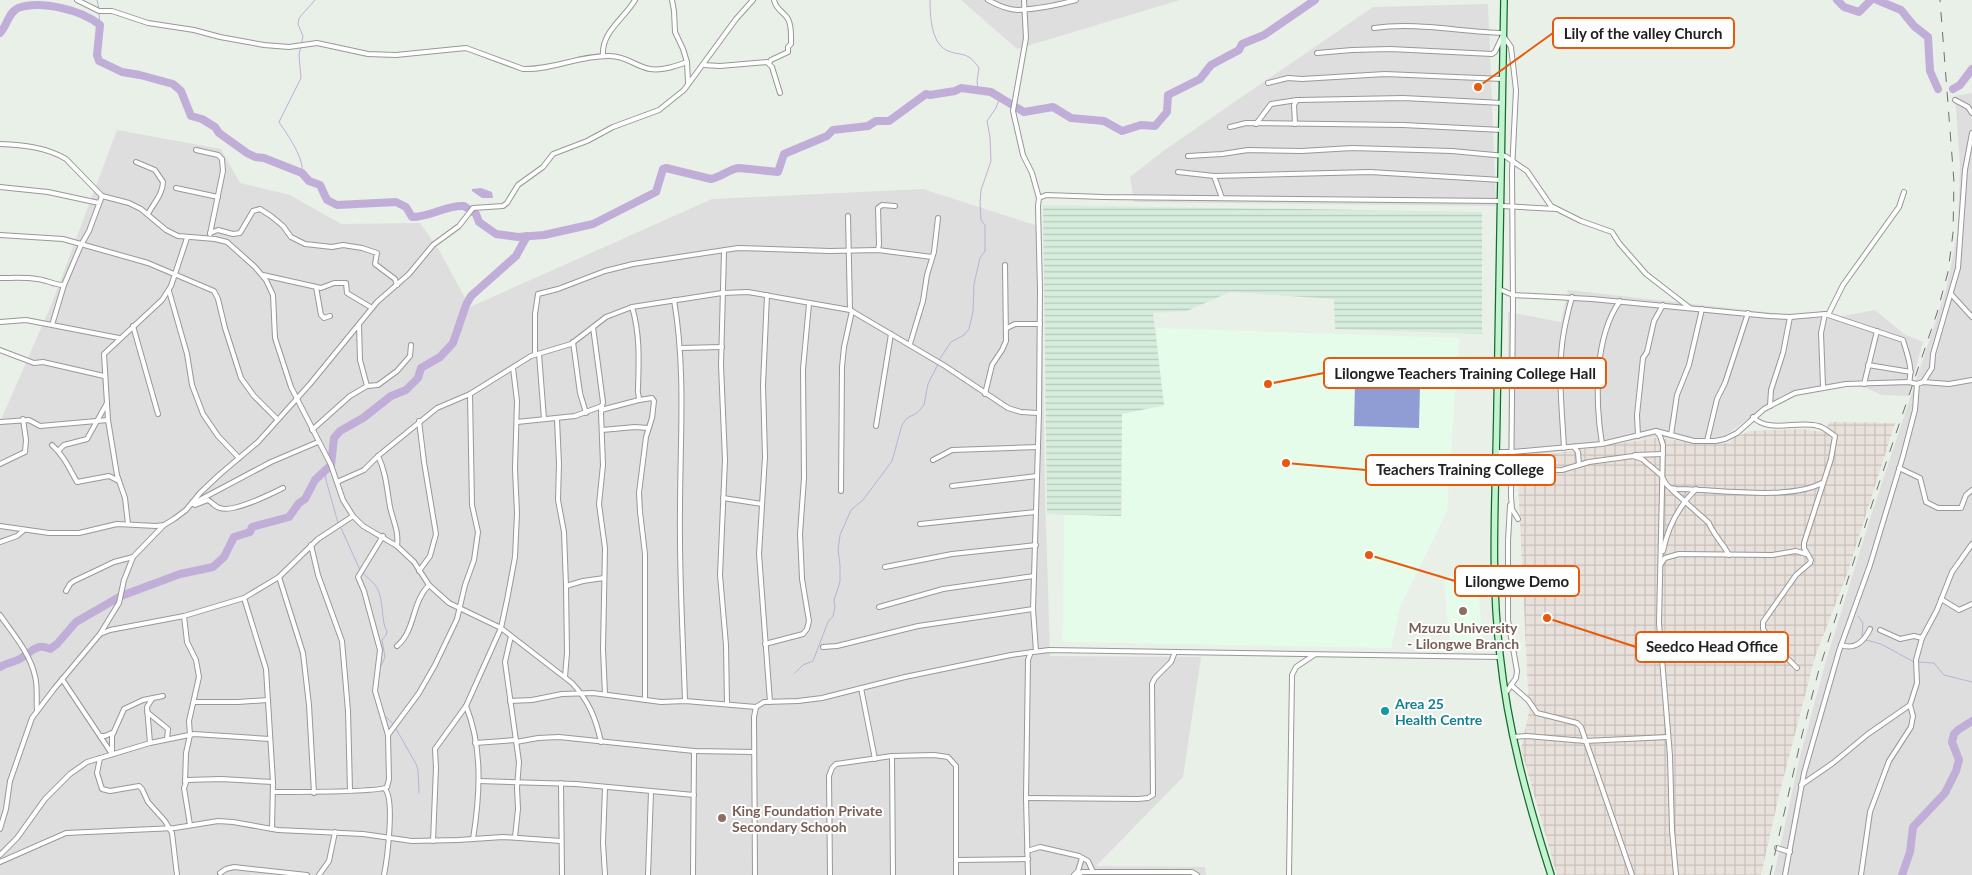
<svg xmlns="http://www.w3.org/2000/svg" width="1972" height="875" viewBox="0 0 1972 875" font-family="Lato,sans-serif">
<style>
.residential{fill:#dedede}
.industrial{fill:url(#industrial-grid)}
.education{fill:#e5fcea}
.farmland{fill:url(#farmland-rules)}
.pitch{fill:#909dd5}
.water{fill:#c0aed8}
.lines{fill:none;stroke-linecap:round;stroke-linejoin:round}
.stream{stroke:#c0aed8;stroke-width:1}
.river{stroke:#c0aed8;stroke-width:8}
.street-casing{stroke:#989898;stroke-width:6}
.secondary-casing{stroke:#136c2e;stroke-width:8}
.street{stroke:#fff;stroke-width:4}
.secondary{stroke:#c3f3cf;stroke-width:5.5}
.rail{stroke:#6f6f6f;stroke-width:1;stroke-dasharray:10 10;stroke-linecap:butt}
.education-dot{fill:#8d6e63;stroke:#fff;stroke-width:2}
.culture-dot{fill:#0f9aa8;stroke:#fff;stroke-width:2}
.labels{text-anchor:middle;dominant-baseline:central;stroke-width:4;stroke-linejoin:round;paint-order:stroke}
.education-label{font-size:14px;font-weight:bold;fill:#785e54;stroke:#fff}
.culture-label{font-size:14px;font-weight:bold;fill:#0d838f;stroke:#fff;text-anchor:start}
.leader{fill:none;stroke:#e8590c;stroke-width:2}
.callout-dot{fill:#e8590c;stroke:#fff;stroke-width:2}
.callout{fill:#fff;stroke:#e8590c;stroke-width:2}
.callout-label{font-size:15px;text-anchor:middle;font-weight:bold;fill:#212121}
</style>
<defs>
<pattern id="industrial-grid" width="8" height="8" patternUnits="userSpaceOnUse" patternTransform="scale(1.25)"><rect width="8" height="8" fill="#e8e0db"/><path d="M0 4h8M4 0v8" fill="none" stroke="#c7c0bc"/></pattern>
<pattern id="farmland-rules" width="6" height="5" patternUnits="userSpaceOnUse" patternTransform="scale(1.25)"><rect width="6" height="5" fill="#d6ecdc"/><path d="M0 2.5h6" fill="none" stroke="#b7cabc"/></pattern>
</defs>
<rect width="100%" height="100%" fill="#e9f0e8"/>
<g class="residential">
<path d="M961 0H1180L1017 49Z"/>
<path d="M1488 4 1496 206 1134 202 1130 177 1166 149 1373 7Z"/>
<path d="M1972 93V875H1774L1799 760 1826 661 1870 519 1946 290 1958 230 1960 166 1955 96Z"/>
<path d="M117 130 221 149 240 183 290 195 341 224 420 223 439 250 470 307 712 199 923 189 1041 227 1045 493 1050 656 1201 657 1183 777 1096 866 1205 867 1206 875H0V422L52 303Z"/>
<path d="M1568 290 1828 319 1875 310 1904 334 1923 342 1908 396 1882 395 1866 388 1839 383 1794 391 1751 417 1724 436 1703 442 1655 437 1508 459V312L1561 322Z"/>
</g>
<path class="industrial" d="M1830 422 1895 423 1847 574 1815 657 1779 795 1761 875H1557L1521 749 1529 712 1517 459 1655 438 1703 443H1729L1735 437 1751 431 1801 429 1823 432Z"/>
<g class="education">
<path d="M1156 328 1459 338 1447 511 1400 607 1391 648 1063 642 1064 515 1122 516V414L1164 406Z"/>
<path d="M1477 574 1483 646 1450 649 1444 577Z"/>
</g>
<path class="farmland" d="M1043 205 1482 212V334L1335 329 1334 299 1230 292 1187 311 1153 313 1164 405 1122 414 1121 516 1047 514Z"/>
<path class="pitch" d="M1355 384 1420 386 1419 428 1354 426Z"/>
<path class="water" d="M481 188 492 192 493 198H482L472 191V189Z"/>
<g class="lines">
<g class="stream">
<path d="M97 0 99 9"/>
<path d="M930 0C930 15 931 42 946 50 961 57 967 50 979 68L977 81 978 90"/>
<path d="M99 13 100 25"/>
<path d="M302 173C305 159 287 134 279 122L301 78 299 55 303 36 298 24 299 18 315 0"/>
<path d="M939 360 951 342 964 335 969 329 973 312 974 284 980 258 985 251V225L981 220 980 202 981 190 991 161 990 137 987 121 996 108 1000 97"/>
<path d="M325 470 326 480 338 523"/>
<path d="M341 528 360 570"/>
<path d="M363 573C367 578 374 582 377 588 384 599 381 624 387 631L386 635 382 640 385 657 379 670"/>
<path d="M1858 616 1863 623 1862 638"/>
<path d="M1866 640 1881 644 1914 662"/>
<path d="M1918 662 1934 663 1944 675 1972 682"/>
<path d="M795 673 803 665 813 661 828 622 833 616 835 607 834 600 840 582V565L838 550 840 535 851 510 863 500 892 461 902 425 907 418 917 413 924 405 928 384 938 364"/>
<path d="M384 715 393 724"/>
<path d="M395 727 416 764 418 770 419 793"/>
</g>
<g class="river">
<path d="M1837 0 1844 7 1859 12 1871 0"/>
<path d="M1877 0 1901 10 1914 26 1928 37 1930 71 1938 89"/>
<path d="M0 33C7 26 8 13 18 8 41 0 82 10 100 25L97 55 99 61 122 72 140 75 173 84 181 91 191 116 202 119 215 127 219 133 247 153 255 157 264 158 302 173 309 181 320 185 327 200 337 205 396 202 406 207 412 217C431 217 445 205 464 206L476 214 479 222 496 234 518 237 544 235 593 224 656 192 663 169 666 168 711 179C721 177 729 169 739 168L778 172 784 154 827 136 833 130 868 126 876 121H889L926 94 930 95 955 91 961 88 991 92 1024 112 1053 107 1071 118 1104 121 1122 131 1141 125 1155 126 1167 112 1168 95 1200 79 1211 65 1239 50 1242 44 1264 35 1315 0"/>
<path d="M1953 89 1960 85 1972 69"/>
<path d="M0 667C5 664 9 663 15 661 29 657 34 641 50 649L57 644 76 622 121 596 180 574 213 567 224 557 234 537 250 532 252 527 289 517 299 503 305 499 315 480 331 465 334 438 340 431 363 418 391 396 406 390 418 378 421 368 440 357 453 343 466 305 471 296 516 256 527 236"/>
<path d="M1902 875 1910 852 1913 827 1945 793 1956 771 1959 760 1952 742 1954 734 1958 730 1972 721"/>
</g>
<defs>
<g id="street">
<path d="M77 0 99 11H112L148 23 194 30 220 37 264 45 289 47 317 43 368 54 396 55 466 48 523 69C554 70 580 55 610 56 626 56 635 66 650 69 662 71 676 66 687 62"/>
<path d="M672 0 674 11 675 32 683 49 687 62 688 83"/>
<path d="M988 0C997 5 1007 10 1018 10 1036 9 1058 5 1076 0"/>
<path d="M1024 0 1026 38 1013 111 1023 155 1032 173 1039 198"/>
<path d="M1374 28C1417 22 1461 32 1503 33"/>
<path d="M1504 37 1511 47 1516 90 1512 171 1513 303 1511 496 1512 509 1518 519"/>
<path d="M1317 53 1352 50 1390 49 1492 54 1495 52 1502 37"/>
<path d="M603 56C601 32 624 19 635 0"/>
<path d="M769 63 771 60 788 52V47L791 44C791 37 792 26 788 19 784 12 776 10 774 0"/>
<path d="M703 65 720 66 767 62 772 67 780 93"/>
<path d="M1268 83 1288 78 1302 79 1385 74 1503 79"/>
<path d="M1955 100 1968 107 1972 113"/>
<path d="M1256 124 1271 104 1297 100"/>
<path d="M1295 124 1294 105 1297 100H1299L1403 98 1503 103"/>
<path d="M1230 127 1246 123 1403 125 1502 130"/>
<path d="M0 144C23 145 46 147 66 159L102 196 129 203 141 209 166 230 178 236 215 239 227 242 255 267 266 280 273 295 275 338 291 387 331 465 343 500 353 516 363 526 397 546 414 562 429 585 449 603 501 628 572 683C589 701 596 719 601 742"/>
<path d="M196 150 218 155 222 159 223 171 210 234"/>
<path d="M1188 156 1222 154 1248 150 1302 151 1352 148 1452 151 1505 156 1527 171 1551 206 1581 221 1612 232 1619 243 1646 274 1690 308"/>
<path d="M136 162 155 170 163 182C163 194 153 204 148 214"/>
<path d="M1178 172 1214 176 1370 172 1501 180"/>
<path d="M1214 176 1222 198"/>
<path d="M0 187 48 192 99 203"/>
<path d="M176 188 218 197"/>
<path d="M1501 206 1556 209"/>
<path d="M848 216 850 310"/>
<path d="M210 233 218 230 233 234 240 233 253 211 260 209 271 216 283 226 291 237 305 244 332 247 343 245 362 248 377 253 375 264 395 279 397 285"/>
<path d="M0 235 63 239 148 263 214 291 218 299 225 328 241 378 254 396 277 419"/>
<path d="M878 250 879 244 878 208 882 205 895 206"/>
<path d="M724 251 721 365 725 460 720 575 726 645 727 704"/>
<path d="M263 275 321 288 334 283H346L347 293 372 308"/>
<path d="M0 278C12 278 25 277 37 279 47 280 54 285 64 285"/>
<path d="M316 287 321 315 324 318 330 316"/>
<path d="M1499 289 1513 295 1592 299 1769 316 1790 317 1825 314 1903 340C1907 354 1913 368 1909 382"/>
<path d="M169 291 187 354 192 385 203 414 218 436 239 458"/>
<path d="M1951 294 1972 317"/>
<path d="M767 295 763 385 765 457 759 554 770 702"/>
<path d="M674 300C686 370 680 440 680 510 679 573 683 637 685 701"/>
<path d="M632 307C640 333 639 361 638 388 637 392 639 395 639 400"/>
<path d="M1828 315 1843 285 1899 207 1904 192"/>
<path d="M0 322 26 320 52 325 64 285 81 245 89 231 102 196"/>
<path d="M52 325 119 338"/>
<path d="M359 325 360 360 367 386"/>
<path d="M133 326 158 414"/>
<path d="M593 327 603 402 601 413 603 465 599 504 605 548 603 649 605 694"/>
<path d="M1007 328 1015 324H1040"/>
<path d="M573 342 580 393 586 413"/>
<path d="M910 344 923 301 927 275 934 252 938 218"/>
<path d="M680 348 722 347"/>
<path d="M0 350 34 363 43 362 104 376"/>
<path d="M535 354V314L538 294 558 289 605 271 633 264 738 248 830 251 878 250 932 257"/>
<path d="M539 354 544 419"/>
<path d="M1868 365 1911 372"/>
<path d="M1923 382 1932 368 1933 354 1958 268 1965 170 1972 133"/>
<path d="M1864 384 1877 331"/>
<path d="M1823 386 1821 333 1825 314"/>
<path d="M985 394 992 365 1002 350 1006 341 1005 265"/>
<path d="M1770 406 1771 390 1783 353 1790 317"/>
<path d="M601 410 639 400 652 398 654 401 652 418 646 437 639 493 640 512 645 554V700"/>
<path d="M1753 417C1769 434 1798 420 1818 426 1824 427 1830 433 1835 436L1831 459 1804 543V548L1811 560 1810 563 1796 575 1763 622V629L1776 647 1797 668"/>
<path d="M557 419 559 464 558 500 564 532 566 586 567 653 565 677"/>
<path d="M0 422 29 420 40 426 108 420"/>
<path d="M517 422 575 416 602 406"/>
<path d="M876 426 891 334"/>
<path d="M312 430 350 396 367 386 378 385 397 371 410 356 411 345"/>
<path d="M602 430 635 427 648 428"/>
<path d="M1656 431 1660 436 1663 445 1659 623 1670 756 1672 830 1676 875"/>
<path d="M1671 435 1677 395 1689 365 1702 309"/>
<path d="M1638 436 1637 415 1643 358 1647 352 1654 321 1663 305"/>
<path d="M1707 441 1717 399 1725 383 1748 313"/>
<path d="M1602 444C1595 401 1594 337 1620 301"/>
<path d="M52 445C64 456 69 468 77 482L109 476 119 481"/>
<path d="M1574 447 1578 452 1579 465"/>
<path d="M1564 448C1562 409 1557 369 1564 331 1566 320 1569 308 1572 297"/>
<path d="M59 450 64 445 87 439 107 403"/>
<path d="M1496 452H1512L1602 444 1656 431 1694 441H1715L1725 439 1737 433 1764 409 1795 393 1846 384 1909 382 1917 384 1923 382 1949 384 1972 380"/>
<path d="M1635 455 1663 454"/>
<path d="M378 456C386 472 387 490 390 507 393 521 399 531 397 546"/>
<path d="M933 460 952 450 1038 447"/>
<path d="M0 464 25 452 26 440 23 419"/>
<path d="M1899 468 1920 478 1926 502 1938 508H1961L1966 495 1972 490"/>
<path d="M1511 471 1562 470 1589 462 1633 456 1642 459 1661 475 1666 484 1670 488 1676 489C1716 489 1788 501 1822 483"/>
<path d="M337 482 364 470 378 456 437 408 470 394 531 356 571 344 606 317 632 307 722 293 748 292 850 310 945 366 1008 408 1021 412 1039 413"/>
<path d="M952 486 1037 476"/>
<path d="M1672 490 1709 523C1711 531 1724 545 1729 555"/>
<path d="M841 491 842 367 844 347 852 311"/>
<path d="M723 498 762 504"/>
<path d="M192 504 271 462 318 442"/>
<path d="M195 505 208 500C212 502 215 507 220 508 232 513 271 494 283 488"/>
<path d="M128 524 125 498 117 475 108 420 104 354 162 300 171 286 187 238"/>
<path d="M920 524 1036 512"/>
<path d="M0 526 49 533H79L117 524 156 526 164 525 174 519 186 510 200 493 219 475 258 442 310 384 377 302 409 274 433 245 459 226 473 208 503 206 507 203 518 185 543 167 553 154 587 141 613 127 659 110 684 90 736 19 753 0"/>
<path d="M383 536 358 577 364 591 380 650 375 691 388 735"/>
<path d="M0 542 17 536 24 530"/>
<path d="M311 545 318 575 342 641 348 711 350 790"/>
<path d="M1663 551C1668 526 1678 507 1696 489"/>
<path d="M1661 564 1665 558 1679 554 1772 555 1796 551 1806 554"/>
<path d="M885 567 952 554 1036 545"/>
<path d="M419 571 430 556 436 534 424 462 419 421"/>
<path d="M279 577 303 653 309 705 314 793"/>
<path d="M566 586 583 581 604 578"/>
<path d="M66 591 70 584 74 581 114 562 133 557"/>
<path d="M244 598 266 669 273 782 272 829"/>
<path d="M1941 599 1959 610 1972 604"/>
<path d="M879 607 943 589 1034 576"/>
<path d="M0 615C13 634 30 653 35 676 38 687 36 700 37 711"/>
<path d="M184 616 187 642 196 660 199 677 189 721 190 735 186 753 185 782"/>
<path d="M1880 630 1900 639 1914 636 1922 638"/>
<path d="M100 634 119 603 124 580 133 557 164 525"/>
<path d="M511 636 505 662 519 762 517 788 518 809 515 837"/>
<path d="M765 644 803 634 807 629 809 621 802 579 800 534 804 478 803 369 809 304"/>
<path d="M1841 645C1856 650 1864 641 1870 629"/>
<path d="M397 646C416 630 411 603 429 585"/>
<path d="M823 647 837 646 918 626 1033 609"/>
<path d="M1036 651 1033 609 1039 413 1040 290 1038 206 1039 198 1046 195 1103 197 1501 201"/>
<path d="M62 679 112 754"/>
<path d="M1511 685 1528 700 1537 713 1577 723 1581 727 1632 875"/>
<path d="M861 688 875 759"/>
<path d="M1505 694 1516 678 1517 671 1508 620V541L1510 505"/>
<path d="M510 701 532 700 562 694 593 693 661 702 685 701 756 707"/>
<path d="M194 702H238L268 700"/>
<path d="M466 706C483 748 480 795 473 839"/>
<path d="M147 712 168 729 167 739"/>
<path d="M100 736H105L114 732"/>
<path d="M1513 737 1527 736 1585 741 1668 737"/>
<path d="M516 742 538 738 559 737 694 751 754 752"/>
<path d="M150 743 147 707 152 699"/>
<path d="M475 743 516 740"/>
<path d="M112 752V736L124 709 143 700 163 696"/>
<path d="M892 756 893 875"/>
<path d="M100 758 97 773 102 789 110 791 139 786 142 789 148 802 165 821 172 833 177 875"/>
<path d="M479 781 576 784 694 795"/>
<path d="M561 783 562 875"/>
<path d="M1801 785 1833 763 1868 734 1910 705 1917 683 1916 660 1922 638 1937 610 1952 572 1972 544"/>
<path d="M274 792C288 792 381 792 387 787L389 779 388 735 419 693 435 665 457 619 465 585 474 560 478 532 472 505 470 394"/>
<path d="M1026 798 1138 799 1148 798 1153 795 1152 684 1155 678 1171 662 1175 652"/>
<path d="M190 825 184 788 187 780 221 779 273 782"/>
<path d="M0 829 6 809 10 781 32 718 54 689 100 634 110 630 184 616 244 598 279 577 318 539 353 516"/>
<path d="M433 841 436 768 435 749 466 706 501 628 507 600 515 557 517 513 515 469 517 401 513 368"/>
<path d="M1777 848 1790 852"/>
<path d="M1027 851 1040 847 1079 856 1088 861 1093 872"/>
<path d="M0 855 17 838 45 799 70 774 87 762 150 743 194 734 270 739"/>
<path d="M956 860 1028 859"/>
<path d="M0 862 66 833 175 828 218 821 233 822 278 830 363 834 412 841 458 840 503 837 561 841"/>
<path d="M220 873 226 869 234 867 307 875"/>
<path d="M319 875 329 861 335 832"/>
<path d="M384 875C387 860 395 799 385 789"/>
<path d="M605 875 603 843 605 787"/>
<path d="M648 875 651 792"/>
<path d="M693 875 694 751"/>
<path d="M755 875 754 717 756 707 764 702 798 701 822 698 905 677 1011 655 1049 650 1500 657"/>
<path d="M830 875 829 776 832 768 836 764 892 756 934 755 948 757 956 766V875"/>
<path d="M1028 875 1026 798 1028 660 1031 652"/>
<path d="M1074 875 1078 871 1082 858"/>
<path d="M1078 875 1082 872H1192L1197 875"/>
<path d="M1289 875 1292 675 1296 667 1314 655"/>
<path d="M1785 875 1804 773 1839 651 1870 565 1903 456 1915 410 1917 384"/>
<path d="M1861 875 1870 812 1889 761 1911 727 1913 716 1910 705"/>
</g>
<path id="secondary" d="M1504 0C1502 136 1499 272 1497 408 1496 490 1490 574 1500 655 1508 731 1528 803 1551 875"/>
</defs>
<use href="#street" class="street-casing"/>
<use href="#secondary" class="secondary-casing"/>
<use href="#street" class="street"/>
<use href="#secondary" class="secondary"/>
<path class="rail" d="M1770 875 1802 735 1818 673 1874 498 1937 313 1948 272 1953 233 1954 182 1940 0"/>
</g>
<g class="education-dot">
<circle cx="1463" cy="611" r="5"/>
<circle cx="722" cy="818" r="5"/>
</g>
<circle class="culture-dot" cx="1385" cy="711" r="5"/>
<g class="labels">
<g class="education-label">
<text x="1463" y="627">Mzuzu University<tspan x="1463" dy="16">- Lilongwe Branch</tspan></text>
<text x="732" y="810" text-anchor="start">King Foundation Private<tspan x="732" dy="16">Secondary Schooh</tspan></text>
</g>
<g class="culture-label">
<text x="1395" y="703">Area 25<tspan x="1395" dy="16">Health Centre</tspan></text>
</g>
</g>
<path class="leader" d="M1478 87L1553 33M1268 384L1324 373M1286 463L1366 470M1369 555L1455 581M1547 618L1636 647"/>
<g class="callout-dot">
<circle cx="1478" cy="87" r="5"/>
<circle cx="1268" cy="384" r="5"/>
<circle cx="1286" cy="463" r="5"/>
<circle cx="1369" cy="555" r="5"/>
<circle cx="1547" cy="618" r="5"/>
</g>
<g class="callout">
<rect x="1553" y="18" width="181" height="30" rx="5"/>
<rect x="1324" y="358" width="282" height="30" rx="5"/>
<rect x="1366" y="455" width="189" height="30" rx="5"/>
<rect x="1455" y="566" width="124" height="30" rx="5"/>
<rect x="1636" y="632" width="152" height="30" rx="5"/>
</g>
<g class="callout-label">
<text x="1643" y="39">Lily of the valley Church</text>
<text x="1465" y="379">Lilongwe Teachers Training College Hall</text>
<text x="1460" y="475">Teachers Training College</text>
<text x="1517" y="587">Lilongwe Demo</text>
<text x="1712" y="652">Seedco Head Office</text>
</g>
</svg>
